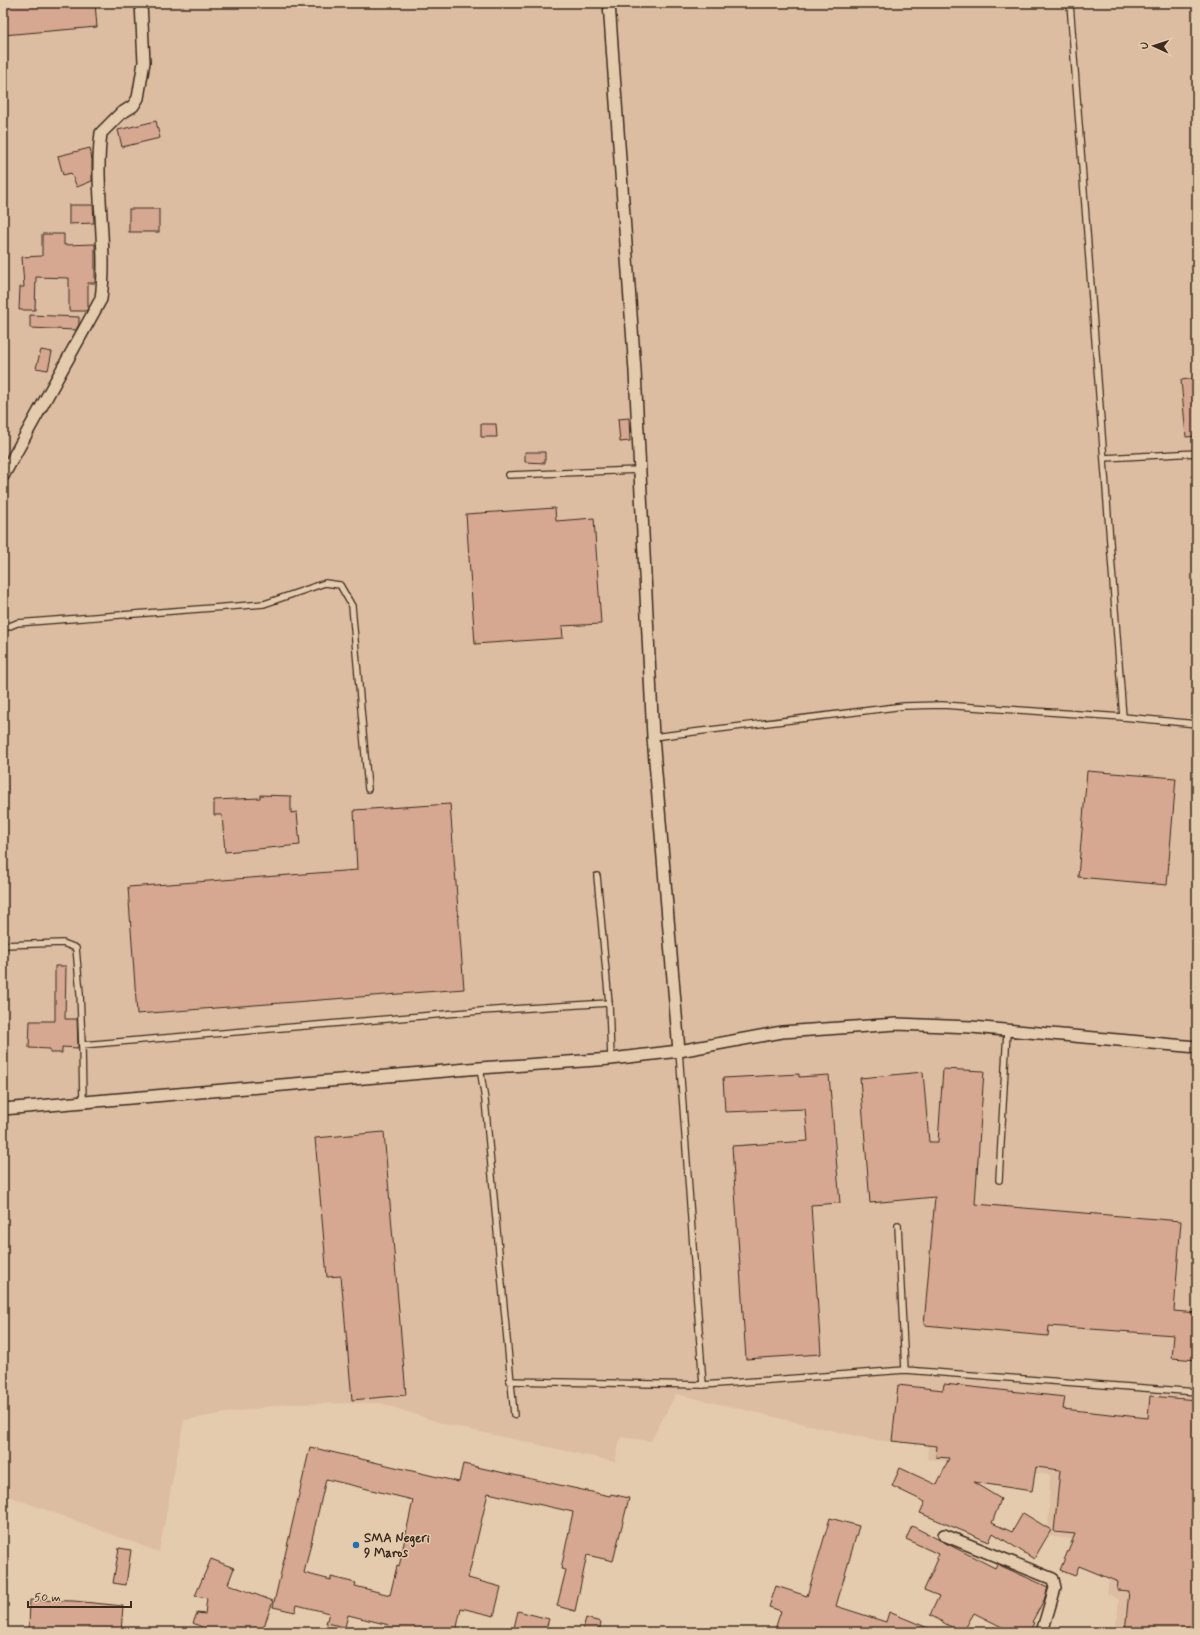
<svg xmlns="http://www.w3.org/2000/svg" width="1200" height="1635" viewBox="0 0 1200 1635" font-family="Mynerve,sans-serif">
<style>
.built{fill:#ddbda2}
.building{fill:#d6a891;stroke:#3b2a1e;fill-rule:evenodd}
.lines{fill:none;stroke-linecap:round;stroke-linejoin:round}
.lane-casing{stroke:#3b2a1e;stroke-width:8}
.street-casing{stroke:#3b2a1e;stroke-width:14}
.lane{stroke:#e5cbad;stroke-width:5.5}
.street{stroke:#e5cbad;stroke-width:11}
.poi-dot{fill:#1f6fb2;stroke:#e5cbad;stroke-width:1.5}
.labels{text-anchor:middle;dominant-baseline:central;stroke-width:3;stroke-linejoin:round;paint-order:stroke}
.poi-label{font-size:13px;font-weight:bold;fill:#3b2a1e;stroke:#e5cbad;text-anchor:start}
</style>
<rect width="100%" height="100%" fill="#e5cbad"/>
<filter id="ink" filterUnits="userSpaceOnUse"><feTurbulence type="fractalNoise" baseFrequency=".025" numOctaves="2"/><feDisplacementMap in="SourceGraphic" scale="8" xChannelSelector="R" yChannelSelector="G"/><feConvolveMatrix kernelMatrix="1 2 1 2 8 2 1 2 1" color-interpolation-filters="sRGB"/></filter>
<g filter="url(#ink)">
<path class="built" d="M3 3H1197V1632H1115L1119 1600 1107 1593 1114 1545 1048 1536 1050 1475 927 1459 928 1445 873 1440 676 1394 651 1441 621 1437 615 1462 444 1424 380 1403 285 1404 184 1420 159 1552 3 1494Z"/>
<g class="building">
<path d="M3 3H95L97 27 3 35Z"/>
<path d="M156 121 160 138 122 147 118 130Z"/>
<path d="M90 148 92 160V181L77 187 71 173 63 175 58 156Z"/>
<path d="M69 205H93L94 223 69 224Z"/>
<rect x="129" y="209" width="30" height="23"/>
<path d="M42 234H64V245L95 244V283H88V308L86 311H69V278L36 277 35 310H19L20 287H24L22 257 42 256Z"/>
<path d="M30 315 79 317V324L76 330 30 328Z"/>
<path d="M41 350 52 352 48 370 36 368Z"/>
<path d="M1197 378V436L1186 437 1181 380Z"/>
<path d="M629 418 630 441 620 442 618 419Z"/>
<path d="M481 424H496L497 437H481Z"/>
<path d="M525 452H545V463L525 462Z"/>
<path d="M555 508 556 521 594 518 601 624 562 626 563 638 475 644 466 514Z"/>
<path d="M1087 771 1176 778 1167 885 1078 877Z"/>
<path d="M260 795 291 796V813L297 812 300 845 225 852 222 815H214V800L260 798Z"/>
<path d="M450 804 464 989 137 1014 128 887 357 870 354 810Z"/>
<path d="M55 966H66L65 1019H77L78 1048 62 1047V1053H50V1049L29 1048 30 1021H55Z"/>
<path d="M943 1069 984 1071 975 1204 1181 1221 1174 1311 1197 1313V1360L1172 1358 1174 1335 1049 1326 1048 1336 924 1325 935 1197 870 1203 860 1078 923 1072 929 1142H938Z"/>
<path d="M799 1074V1077L829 1075 840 1203 811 1205 821 1354 746 1359 732 1146 808 1141 805 1109 725 1112 723 1078Z"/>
<path d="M384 1132 406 1395 352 1400 341 1276 327 1277 315 1138Z"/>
<path d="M944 1384 1065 1397 1063 1409 1148 1418 1150 1396 1197 1400V1632H1125L1129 1591 1117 1590 1118 1582 1079 1566 1075 1576 1060 1570 1075 1534 1054 1532 1060 1470 1036 1467 1032 1491 973 1482 1001 1499 992 1523 1012 1532 1023 1513 1051 1530 1034 1559 993 1533 989 1542 920 1513 925 1502 892 1486 900 1468 937 1485 949 1458 936 1457 937 1446 892 1441 898 1385 943 1390Z"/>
<path d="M310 1447 459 1482 463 1464 610 1496 611 1494 629 1498 613 1561 587 1555 575 1611 557 1606 566 1570 561 1569 573 1512 488 1493 468 1578 501 1587 494 1616 461 1608 456 1632H387L389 1625 348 1615 345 1627 326 1623 329 1613 297 1605 295 1612 273 1607ZM326 1479 413 1500 399 1567 397 1566 390 1595 355 1586 356 1583 331 1577V1580L304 1573Z"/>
<path d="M830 1518 859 1526 836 1606 886 1622 889 1612 938 1632H774L781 1611 769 1607 776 1586 807 1596Z"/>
<path d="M912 1526 995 1568 997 1564 1048 1587 1044 1600 1032 1622 1034 1623 1029 1632H1012L974 1613 963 1632H960L930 1615 939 1596 924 1590 938 1559 936 1558 938 1554 906 1539Z"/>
<path d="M119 1548 131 1550 126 1585 113 1583Z"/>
<path d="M211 1559 234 1568 228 1584 273 1601 262 1632H241L229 1628 227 1632H213L193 1623 197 1613 205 1614 207 1598 195 1596Z"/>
<path d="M30 1600 74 1601 123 1606 121 1632 29 1629Z"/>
<path d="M518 1611 549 1619 545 1632H513Z"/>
<path d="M586 1618 601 1622 599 1632H582Z"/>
</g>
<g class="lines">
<defs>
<g id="lane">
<path d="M1104 458 1197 453"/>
<path d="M509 475 639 470"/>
<path d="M3 629 17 623 264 604 325 583 340 585 352 606 368 789"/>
<path d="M1123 717 1197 724"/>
<path d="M653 737 904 706 942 705 1123 717 1070 3"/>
<path d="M597 876 609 1003 611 1059"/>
<path d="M3 945 63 943 76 948 80 993 82 1045 481 1011 609 1003"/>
<path d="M82 1045 83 1102"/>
<path d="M679 1051 703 1385"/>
<path d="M480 1068 485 1100 514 1415"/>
<path d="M999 1180 1007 1031"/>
<path d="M898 1225 905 1370"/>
<path d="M509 1381 703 1385 905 1370 1197 1392"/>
</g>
<g id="street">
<path d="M609 3 635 371 653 737 679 1051"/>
<path d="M3 476 101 299C108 246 94 188 101 133L120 114 133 106 138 98 144 62 141 3"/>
<path d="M3 1109 480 1068 611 1059 679 1051 782 1032 897 1024 971 1027 1197 1047"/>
<path d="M944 1535 1053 1579 1055 1588 1042 1632"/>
</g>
</defs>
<use href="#lane" class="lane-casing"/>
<use href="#street" class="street-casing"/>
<use href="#lane" class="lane"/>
<use href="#street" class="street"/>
</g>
</g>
<circle class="poi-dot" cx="356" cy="1545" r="4"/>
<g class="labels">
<g class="poi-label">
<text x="364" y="1538">SMA Negeri<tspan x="364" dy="15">9 Maros</tspan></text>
</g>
</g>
<rect width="1200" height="1635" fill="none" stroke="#e5cbad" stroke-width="16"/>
<rect x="8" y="8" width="1184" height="1619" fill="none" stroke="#3b2a1e" stroke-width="1.5" filter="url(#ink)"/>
<g transform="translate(1154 46) rotate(273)" stroke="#e5cbad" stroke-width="3" paint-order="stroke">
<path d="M0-3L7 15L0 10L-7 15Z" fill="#3b2a1e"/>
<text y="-6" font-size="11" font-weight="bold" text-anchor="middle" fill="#3b2a1e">U</text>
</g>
<path d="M28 1601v6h103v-6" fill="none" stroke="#3b2a1e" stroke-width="2"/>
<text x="34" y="1601" font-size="12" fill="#3b2a1e" stroke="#e5cbad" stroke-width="3" paint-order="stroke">50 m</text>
</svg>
